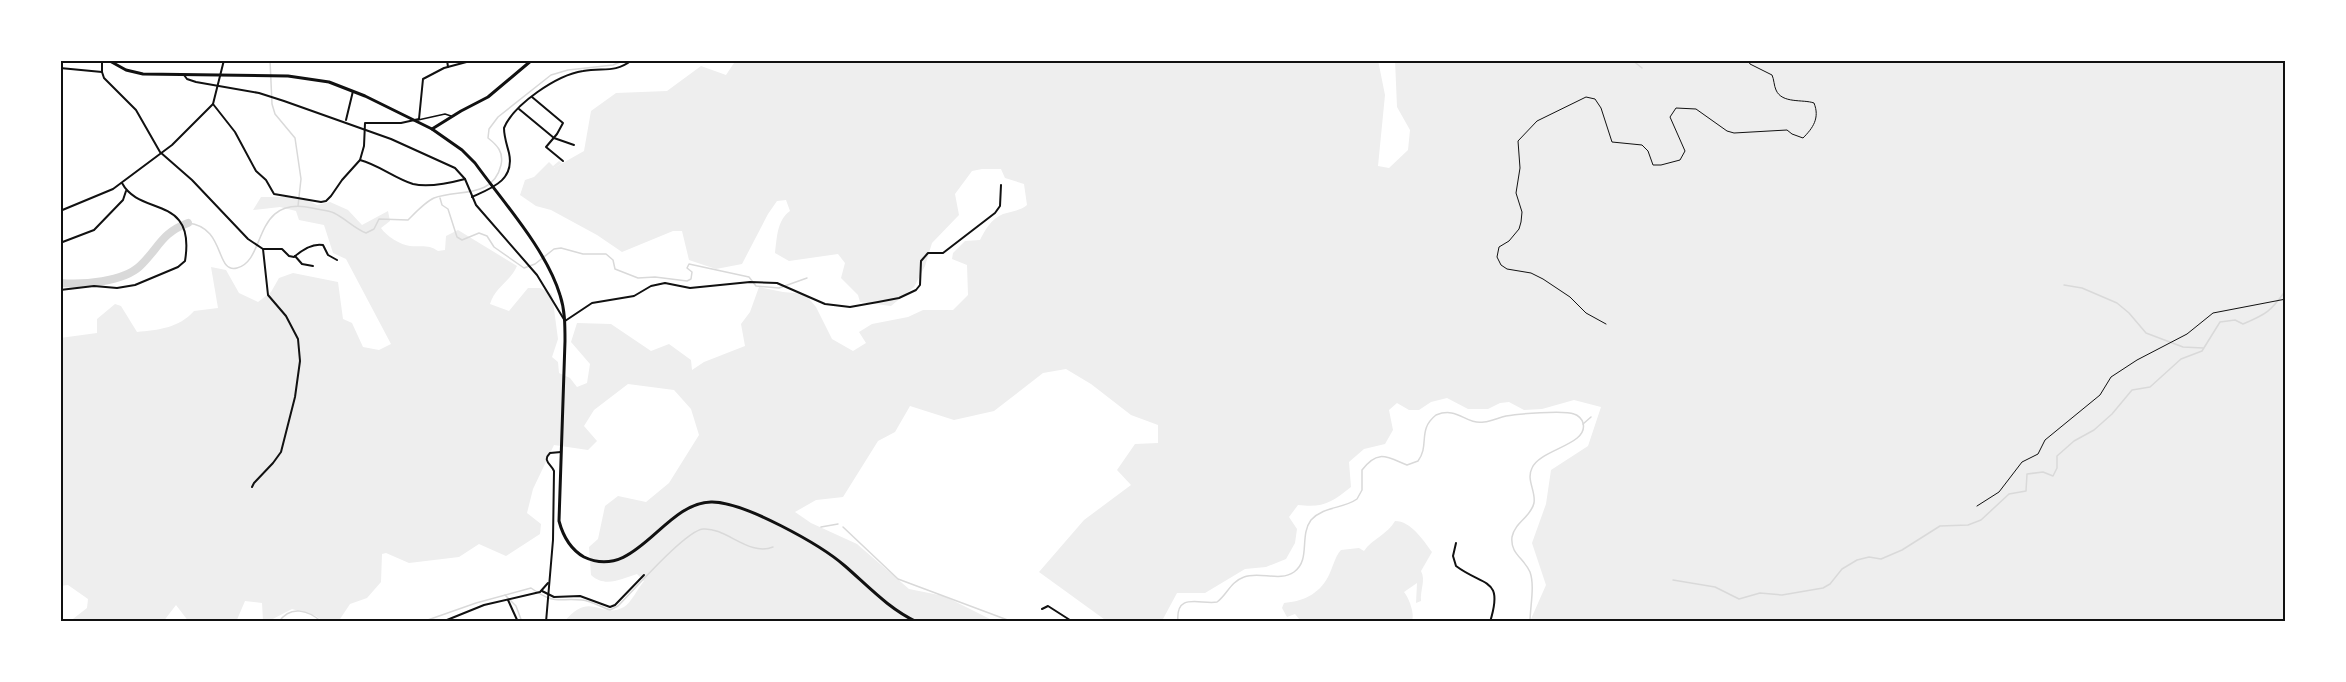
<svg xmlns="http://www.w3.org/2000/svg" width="2346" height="682" viewBox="0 0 2346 682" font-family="Karla,sans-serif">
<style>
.green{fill:#eee}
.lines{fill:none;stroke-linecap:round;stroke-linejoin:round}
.stream{stroke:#d9d9d9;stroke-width:1.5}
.river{stroke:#d9d9d9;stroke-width:8}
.path{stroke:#111;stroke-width:1}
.pedestrian{stroke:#111;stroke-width:1.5}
.minor{stroke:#111;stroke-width:2}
.secondary{stroke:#111;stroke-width:3}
.primary{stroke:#111;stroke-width:3}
.neatline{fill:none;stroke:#111;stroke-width:2}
</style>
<rect width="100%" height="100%" fill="#fff"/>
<g class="green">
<path d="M736 60H1378L1385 95 1378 166 1389 168 1408 150 1410 130 1397 107 1395 60H2286V622H1532L1531 619 1546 585 1532 543 1546 504 1551 470 1588 446 1601 407 1574 400 1542 409 1524 410 1509 402 1500 403 1488 409H1468L1447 398 1431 402 1419 410H1409L1397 403 1389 410 1393 430 1385 444 1364 449 1349 462 1351 487C1331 503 1323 508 1298 505L1289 517 1297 529 1295 543 1286 559 1266 567 1245 569 1205 593H1177L1163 619 1144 622H1108L1039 572 1084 520 1131 485 1117 470 1135 444 1158 443V425L1131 415 1091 384 1066 369 1043 373 994 411 954 420 910 406 895 432 878 441 843 497 816 500 795 512 811 523 857 544 909 589 944 596 996 622H564C591 589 600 620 624 607 631 603 638 588 644 581L637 574C621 579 605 588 591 575L589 547 598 539 605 506 618 496 646 502 669 483 699 435 691 409 674 390 628 384 594 410 584 426 597 441 588 450 554 445 533 489 527 513 541 524 540 534 506 556 479 544 459 557 409 563 386 553 382 554 381 582 367 598 350 604 338 622H324L316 616 292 609 267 622 263 621 262 603 245 601 236 622H189L176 605 163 622H69L87 608 88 599 68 585 60 586V338L97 333V319L115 304 121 306 137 332C158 330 179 328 194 311L218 308 211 267 226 270 239 293 258 302 271 292 279 278 293 273 338 282 343 319 352 323 363 347 379 350 391 344 346 259 333 253 324 225 299 220 296 211 280 207 253 210 261 197H287L307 200 317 205 330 202 348 210 362 225 388 211 390 221 381 228C386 236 401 245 410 246 421 247 429 244 438 251L445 250 446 236 458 230 517 266C510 282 495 287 490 304L509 311 528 288H540L552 294 558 339 552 357 558 362 559 373 570 378 577 387 587 383 590 364 571 342 577 323 611 324 651 351 669 344 691 360 692 370 704 362 745 346 741 324 750 312 759 287 783 292 805 294 816 307 832 339 853 351 866 343 859 332 872 324 908 317 923 310H953L968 295 967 265 952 259 953 253 965 241 980 240C985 230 991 219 1003 214 1012 211 1020 211 1027 205L1024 184 1005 178 1001 169H982L972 171 955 194 959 215 932 243 925 266 914 287 891 306 860 302 858 295 841 278 845 263 838 254 789 261 775 253C777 238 777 220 790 211L786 200 777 201 768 214 742 264 716 269 689 260 682 231H673L622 252 597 235 551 210 536 206 520 195 525 180 534 177 549 162 553 166 559 161 562 163 554 168 584 151 591 111 616 93 667 91 701 66 726 75Z"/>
<path d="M1395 521C1411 521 1423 540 1432 552L1421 571C1426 580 1420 590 1421 601L1416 603 1417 583 1404 592C1409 598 1415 614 1412 621L1299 622 1300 620 1295 614 1287 617 1282 608 1284 603C1303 601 1318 595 1328 577 1333 568 1334 558 1341 550L1359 548 1364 551C1372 539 1388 534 1395 521Z"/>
</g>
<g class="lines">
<g class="stream">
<path d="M270 60 272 104 275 114 295 138 301 179 298 206"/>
<path d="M1632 60 1642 68"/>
<path d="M440 198 442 205 448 209 457 237 462 240 479 233 487 236 494 247 524 268 535 264 554 249 561 248 583 254H606L613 260 615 269 638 278 655 277 687 281 691 279 692 272 687 268 689 264 749 277 756 286 779 288 807 278"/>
<path d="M188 223C226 227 215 274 237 268 267 261 252 195 312 208 319 210 328 210 334 213 346 219 354 228 366 233L374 229 379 219 408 220C415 213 425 202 434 198 458 189 493 199 501 165 504 152 497 145 488 138L489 129 498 117 551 75 568 70 613 65 625 60"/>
<path d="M2064 285 2082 288 2117 303 2129 313 2146 333 2183 347 2203 348"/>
<path d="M1583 424 1591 417"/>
<path d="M821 527 838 524"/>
<path d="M843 527 898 579 1013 622"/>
<path d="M1673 580 1715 587 1739 599 1760 593 1782 595 1823 588 1830 584 1842 569 1857 560 1869 557 1881 559 1902 550 1940 526 1968 525 1981 520 2009 494 2026 491 2027 474 2043 472 2053 476 2057 468V456L2074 441 2094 430 2112 414 2132 390 2150 387 2181 359 2202 351 2220 322 2235 320 2243 324C2267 314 2271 311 2286 290"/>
<path d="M505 595 516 606 522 622"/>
<path d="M279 622C290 605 308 610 322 622"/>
<path d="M422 622 476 603 531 588C555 605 556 598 582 600 591 601 601 607 610 610L618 606C633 591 685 531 703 529 726 527 749 557 773 547"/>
<path d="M1178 622C1175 591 1201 605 1217 602 1227 595 1230 582 1244 577 1259 571 1280 582 1294 572 1311 560 1299 536 1311 520 1324 506 1343 509 1357 499L1362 490V470C1378 449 1387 457 1407 465L1418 461C1430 445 1417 430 1436 415 1458 406 1465 425 1484 422 1491 421 1498 418 1506 416 1517 414 1564 410 1574 414 1578 415 1582 419 1583 423 1589 445 1540 449 1532 468 1526 480 1536 491 1534 503 1531 517 1515 522 1512 537 1510 554 1524 558 1530 572 1535 586 1530 607 1530 622"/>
</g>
<path class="river" d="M60 283C83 285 123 282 140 266 159 248 161 233 188 223"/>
<g class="path">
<path d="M1606 324 1586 313 1570 297 1543 279 1531 273 1507 269 1501 265 1497 257 1499 247 1509 241 1519 229 1521 222 1522 212 1516 193 1520 168 1518 141 1537 121 1586 97 1595 99 1601 108 1612 142 1642 145 1648 151 1653 165H1661L1680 160 1685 151 1670 117 1676 108 1696 109 1727 131 1734 133 1787 130 1792 134 1803 138C1813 128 1820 118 1814 103 1803 99 1782 104 1776 90 1774 86 1774 79 1772 75L1750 64 1748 60"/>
<path d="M1977 506 1999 492 2022 462 2038 454 2045 440 2100 395 2111 377 2137 360 2187 334 2213 313 2286 299"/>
</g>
<path class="pedestrian" d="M418 120 445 114 451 116"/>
<g class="minor">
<path d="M102 60V72L104 78 136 110 160 152 192 180 248 239 263 249H282L289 256 294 257C302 250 313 243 323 245L328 255 337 260"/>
<path d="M447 60 448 67"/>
<path d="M484 60H510"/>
<path d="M659 60H661"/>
<path d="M60 68 102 72"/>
<path d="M184 75 187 79 196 82 259 93 284 101 391 139 455 168 465 179 476 205 537 275 565 321 592 303 634 296 651 286 665 283 690 288 750 282 777 283 825 304 850 307 878 302 899 298 916 290 920 285 921 261 928 253H943L995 213 1000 206 1001 185"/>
<path d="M532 97 563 123 557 134 546 147 563 161"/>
<path d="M213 104 235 132 256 171 266 180 274 194 321 202 326 201 331 196 342 180 360 160 364 146 365 123H401L419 119 423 79 444 68 474 60"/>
<path d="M519 109 554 138 574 145"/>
<path d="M346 120 353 91"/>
<path d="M360 160C379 165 394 178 413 184 429 188 450 183 465 179"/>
<path d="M472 197C492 188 515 180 509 153 507 145 504 137 504 128 514 104 557 75 583 71 603 67 614 74 632 60"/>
<path d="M60 211 113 189 172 145 213 104 224 60"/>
<path d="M60 243 94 230 123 200 126 191"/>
<path d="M295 256 302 264 313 266"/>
<path d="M60 290 94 286 117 288 135 285 178 267 185 261C196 194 140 217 122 183"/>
<path d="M252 487 254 483 273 463 281 452 295 397 300 361 298 339 286 316 268 295 263 249"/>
<path d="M1456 543 1453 556 1456 566C1484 587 1504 577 1490 622"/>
<path d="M542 591 554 597 580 596 610 607 615 605 644 575"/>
<path d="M508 600 518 622"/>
<path d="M1042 609 1048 606 1073 622"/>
<path d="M442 622 484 605 540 592 548 583"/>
<path d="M546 622 553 540 554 471C551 464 542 461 550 453L561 452"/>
</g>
<path class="secondary" d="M432 129 461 111 488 97 532 60"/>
<path class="primary" d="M108 60 126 70 143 74 288 76 329 82 365 96 432 129 462 150 475 163C503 202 546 249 560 295 565 310 565 325 565 341L559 521C563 536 570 549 584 557 636 582 663 503 711 502 743 501 821 545 845 566 868 586 889 609 917 622"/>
</g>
<rect width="2346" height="682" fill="none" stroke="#ffffff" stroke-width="123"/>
<rect x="62" y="62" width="2222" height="558" class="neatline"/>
</svg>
